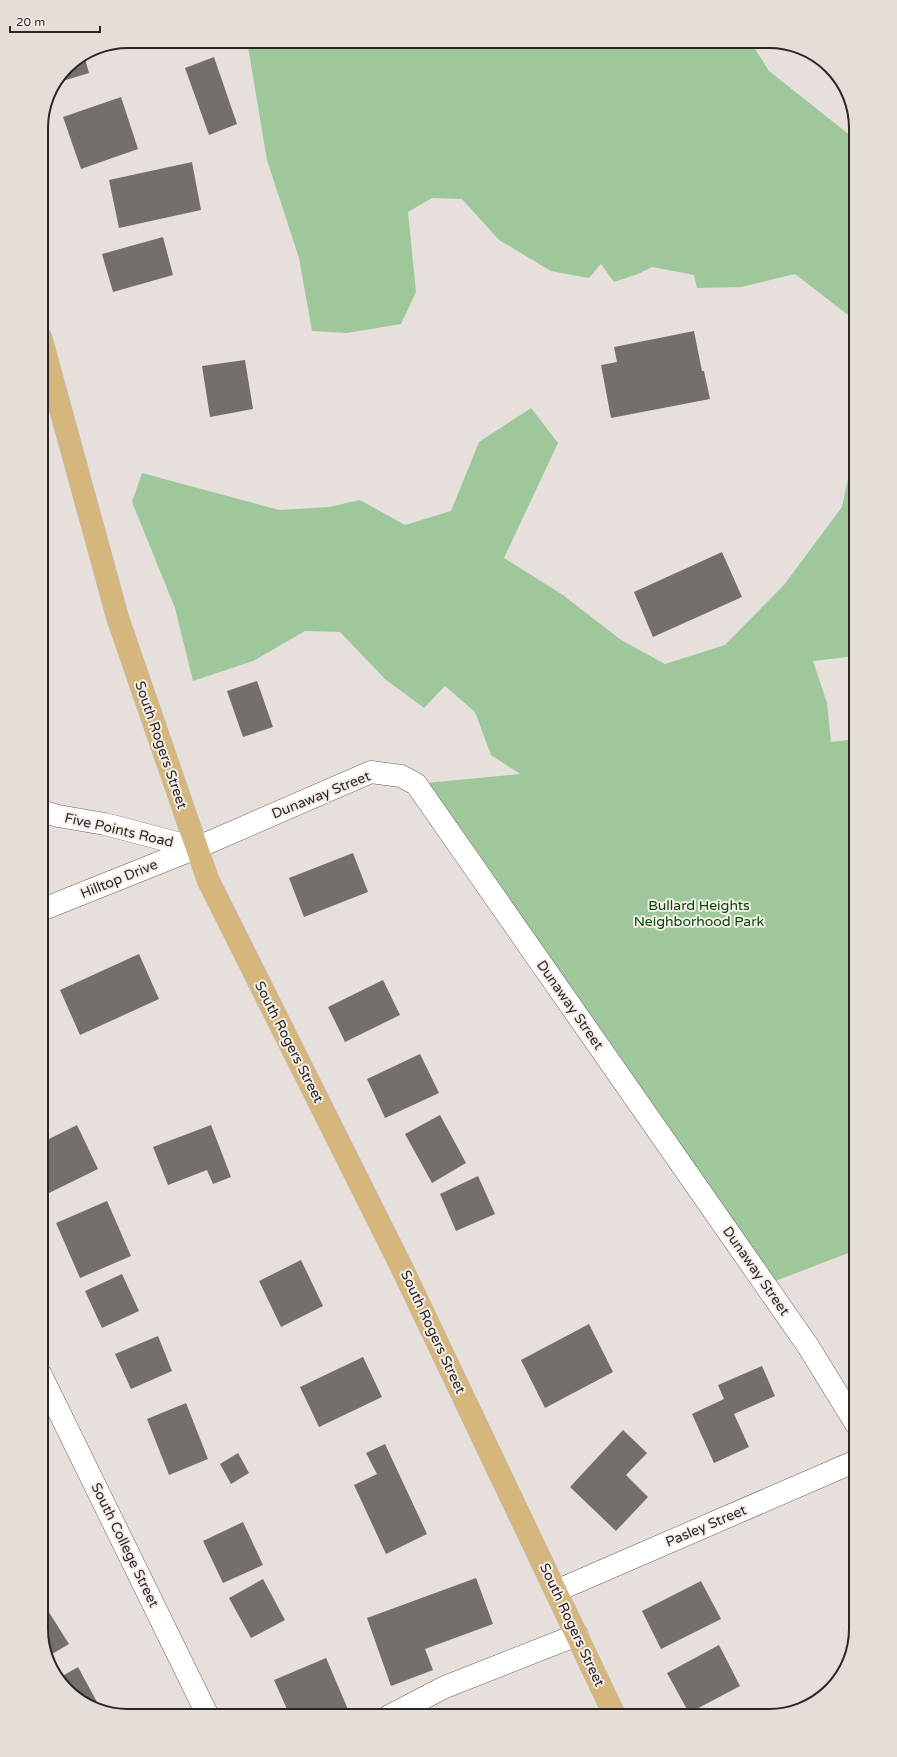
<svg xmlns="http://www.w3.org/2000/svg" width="897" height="1757" viewBox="0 0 897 1757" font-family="'Varela Round',sans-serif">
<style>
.green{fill:#9fc79c}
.building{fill:#756f6b}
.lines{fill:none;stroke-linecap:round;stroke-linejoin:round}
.minor-casing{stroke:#69625e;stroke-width:23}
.major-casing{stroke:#bfbebe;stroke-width:23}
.minor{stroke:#fff;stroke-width:22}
.major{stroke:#d5b67d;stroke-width:22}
.labels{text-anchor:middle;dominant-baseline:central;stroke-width:4;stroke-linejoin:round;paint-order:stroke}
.street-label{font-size:14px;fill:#2a2726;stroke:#f5ede8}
.park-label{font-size:14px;fill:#004a04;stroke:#f5ede8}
.rim{fill:none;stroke:#2a2726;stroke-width:2}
</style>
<rect width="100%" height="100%" fill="#e7dfdb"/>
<g class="green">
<path d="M245 41H750L769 71 856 140V367L848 315 795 274 741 287 697 288 694 275 652 267 638 274 614 282 601 264 589 278 551 271 499 240 462 199 432 198 408 212 416 292 401 324 347 333 312 331 299 258 267 160 248 47Z"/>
<path d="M531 408 558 443 504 558 563 595 621 640 665 664 725 645 784 585 842 507 856 440V656L813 661 827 703 831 742 856 739V1250L765 1285 416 784 520 774 491 755 475 712 445 686 424 708 385 679 340 632 305 631 253 661 193 681 175 608 132 502 142 473 279 510 329 507 360 500 405 525 451 511 479 442Z"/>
</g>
<g class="building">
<path d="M84 55 89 73 56 83 67 66Z"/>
<path d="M214 57 237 124 209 135 185 68Z"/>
<path d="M121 97 138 149 81 169 63 117Z"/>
<path d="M192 162 201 210 119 228 109 180Z"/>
<path d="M163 237 173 275 113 292 102 254Z"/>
<path d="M694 331 702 371H704L710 399 611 418 601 365 617 362 614 347Z"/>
<path d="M245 360 253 409 210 417 202 366Z"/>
<path d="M722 552 742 597 653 637 634 592Z"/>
<path d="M257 681 273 727 243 737 227 691Z"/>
<path d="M353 853 368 892 304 917 289 878Z"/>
<path d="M139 954 159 999 80 1035 60 990Z"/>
<path d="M383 980 400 1015 345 1042 328 1007Z"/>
<path d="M420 1054 439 1093 385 1118 367 1079Z"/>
<path d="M440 1115 466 1163 432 1183 405 1134Z"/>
<path d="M77 1125 98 1169 49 1193 41 1177V1143Z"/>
<path d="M211 1125 231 1177 213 1184 207 1170 168 1185 153 1147Z"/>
<path d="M478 1176 495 1214 456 1231 440 1194Z"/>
<path d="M107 1201 131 1256 80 1278 56 1223Z"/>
<path d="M301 1260 323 1306 281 1327 259 1281Z"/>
<path d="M122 1274 139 1311 102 1328 85 1291Z"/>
<path d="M856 1280V1293L850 1284Z"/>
<path d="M589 1324 613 1372 545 1408 521 1360Z"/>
<path d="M158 1336 172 1371 131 1389 115 1354Z"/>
<path d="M363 1357 382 1397 319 1427 300 1387Z"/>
<path d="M762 1366 775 1396 734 1414 749 1447 714 1463 692 1414 724 1399 718 1385Z"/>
<path d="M186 1403 208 1459 169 1475 147 1419Z"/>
<path d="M623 1430 647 1453 626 1475 648 1497 616 1531 570 1487Z"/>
<path d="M385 1444 427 1534 386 1554 354 1485 377 1474 366 1453Z"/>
<path d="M238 1453 249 1473 231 1484 220 1464Z"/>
<path d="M243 1522 263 1565 223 1583 203 1541Z"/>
<path d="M476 1578 493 1624 425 1649 433 1670 391 1686 367 1618Z"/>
<path d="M263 1579 285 1620 251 1638 229 1598Z"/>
<path d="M701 1581 721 1619 661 1649 642 1611Z"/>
<path d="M45 1606 69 1644 47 1657 41 1629V1609Z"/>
<path d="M719 1645 740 1686 689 1713 667 1673Z"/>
<path d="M326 1658 350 1714 346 1716H290L274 1680Z"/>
<path d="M78 1667 97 1702 92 1704 75 1698 59 1678Z"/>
</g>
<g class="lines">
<defs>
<g id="minor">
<path d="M41 811 58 816 105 824 196 848"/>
<path d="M41 910 196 848 371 772 401 776 416 784 808 1346 856 1424"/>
<path d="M41 1375 208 1716"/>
<path d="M556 1591 856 1461"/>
<path d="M389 1716 445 1687 577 1635"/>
</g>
<path id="major" d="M41 338 118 619 208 880 402 1268 615 1716"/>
</defs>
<use href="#minor" class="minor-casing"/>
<use href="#major" class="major-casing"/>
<use href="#minor" class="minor"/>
<use href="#major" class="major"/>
</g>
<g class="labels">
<g class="street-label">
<text transform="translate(161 745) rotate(71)">South Rogers Street</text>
<text transform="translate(321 795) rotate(-22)">Dunaway Street</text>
<text transform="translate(119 830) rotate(13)">Five Points Road</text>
<text transform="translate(119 879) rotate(-22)">Hilltop Drive</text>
<text transform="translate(570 1005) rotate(55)">Dunaway Street</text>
<text transform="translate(289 1042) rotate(63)">South Rogers Street</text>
<text transform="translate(756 1271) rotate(55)">Dunaway Street</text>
<text transform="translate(433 1332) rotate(65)">South Rogers Street</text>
<text transform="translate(706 1526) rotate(-23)">Pasley Street</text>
<text transform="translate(125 1545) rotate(64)">South College Street</text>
<text transform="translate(572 1625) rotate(65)">South Rogers Street</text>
</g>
<g class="park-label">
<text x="699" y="905">Bullard Heights<tspan x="699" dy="16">Neighborhood Park</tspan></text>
</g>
</g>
<path d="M0 0H897V1757H0ZM128 48H769A80 80 0 0 1 849 128V1629A80 80 0 0 1 769 1709H128A80 80 0 0 1 48 1629V128A80 80 0 0 1 128 48Z" fill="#e5ddd8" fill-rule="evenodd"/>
<path class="rim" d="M128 48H769A80 80 0 0 1 849 128V1629A80 80 0 0 1 769 1709H128A80 80 0 0 1 48 1629V128A80 80 0 0 1 128 48Z"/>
<path d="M10 26v6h90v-6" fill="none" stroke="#2a2726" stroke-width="2"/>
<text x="16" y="26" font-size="12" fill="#2a2726" stroke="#f5ede8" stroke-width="3" paint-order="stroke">20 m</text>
</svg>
